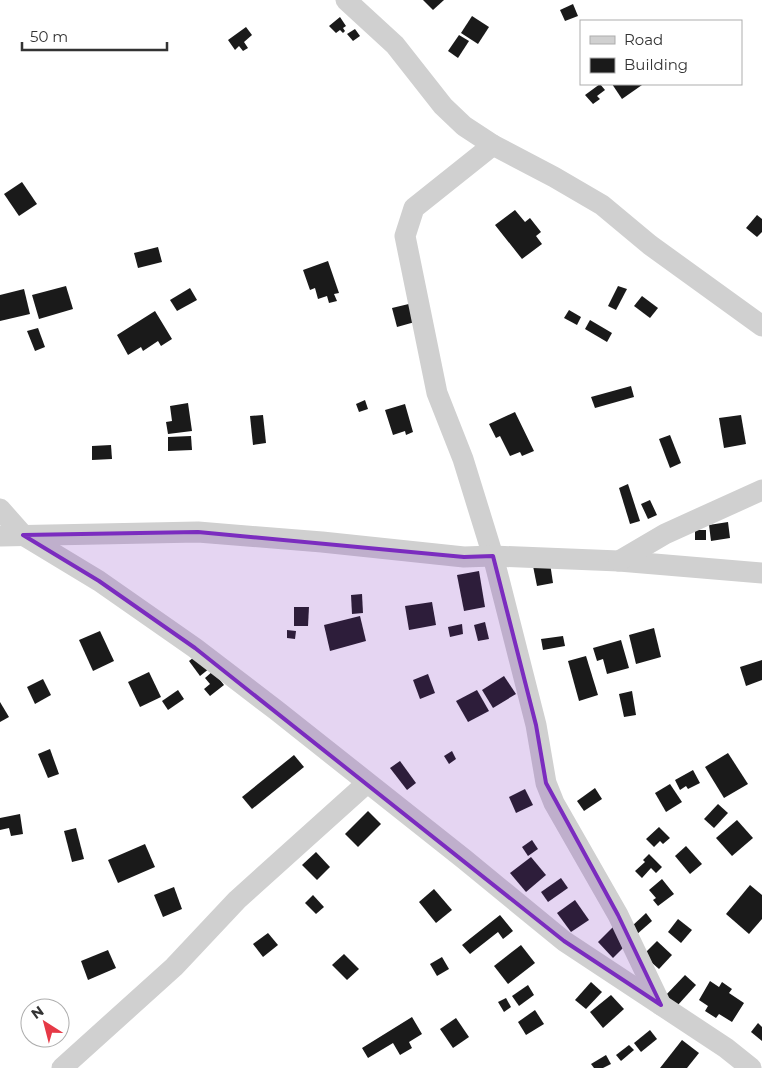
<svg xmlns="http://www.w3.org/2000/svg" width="762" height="1068" viewBox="0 0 762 1068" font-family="Montserrat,sans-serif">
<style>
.building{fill:#1a1a1a}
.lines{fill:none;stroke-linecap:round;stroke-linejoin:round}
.minor{stroke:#d0d0d0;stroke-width:21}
.marked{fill:#7b2cbf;fill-opacity:0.2;stroke:#7b2cbf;stroke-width:4;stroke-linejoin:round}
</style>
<rect width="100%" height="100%" fill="#fff"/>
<g class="building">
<path d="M423 0H444L433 10Z"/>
<path d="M573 4 578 16 565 21 560 10Z"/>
<path d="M472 16 489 27 478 44 461 33Z"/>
<path d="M340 17 346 26 343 28 345 31 343 33 340 30 336 33 329 26Z"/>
<path d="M246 27 252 35 244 42 248 48 243 51 239 46 235 50 228 40Z"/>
<path d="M355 29 360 36 353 41 347 34Z"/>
<path d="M459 35 469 41 458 58 448 51Z"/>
<path d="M600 84 605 90 597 96 600 99 593 104 585 95Z"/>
<path d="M612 84H641L642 85 622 99Z"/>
<path d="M22 182 37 204 19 216 4 194Z"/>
<path d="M515 210 525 222 530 218 541 232 536 236 542 244 522 259 495 225Z"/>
<path d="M757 215 762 219V232L757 237 746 228Z"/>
<path d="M158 247 162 262 138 268 134 253Z"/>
<path d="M328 261 339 293 334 294 337 301 329 303 327 296 318 299 315 288 310 290 303 270Z"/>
<path d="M66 286 73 309 39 319 32 295Z"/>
<path d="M618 286 627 289 616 310 608 306Z"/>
<path d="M190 288 197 300 177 311 170 300Z"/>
<path d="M24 289 30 314 0 321V295Z"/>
<path d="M642 296 658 308 650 318 634 306Z"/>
<path d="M417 302 422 320 397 327 392 308Z"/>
<path d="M569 310 581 317 577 325 564 318Z"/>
<path d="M155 311 172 339 161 346 158 341 143 351 141 347 128 355 117 335Z"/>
<path d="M590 320 612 333 607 342 585 329Z"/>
<path d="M38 328 45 347 35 351 27 331Z"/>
<path d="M631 386 634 397 595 408 591 397Z"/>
<path d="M365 400 368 409 359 412 356 404Z"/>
<path d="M188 403 192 431 168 434 166 422 172 421 170 406Z"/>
<path d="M405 404 413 432 406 435 405 431 393 435 385 410Z"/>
<path d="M515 412 534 451 522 456 520 452 510 456 500 436 496 438 489 424Z"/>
<path d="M263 415 266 443 253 445 250 416Z"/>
<path d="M741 415 746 444 724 448 719 418Z"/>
<path d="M670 435 681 463 670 468 659 439Z"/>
<path d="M191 436 192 450 168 451V437Z"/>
<path d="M111 445 112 459 92 460V446Z"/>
<path d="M628 484 640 521 630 524 619 488Z"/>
<path d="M650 500 657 515 648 519 641 504Z"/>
<path d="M728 522 730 538 711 541 709 525Z"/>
<rect x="695" y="530" width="11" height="10"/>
<path d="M550 563 553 583 537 586 533 566Z"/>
<path d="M479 571 485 607 464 611 457 575Z"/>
<path d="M362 594 363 613 352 614 351 595Z"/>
<path d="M432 602 436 625 409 630 405 606Z"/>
<path d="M294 607H309L308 626H294Z"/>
<path d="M360 616 366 641 330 651 324 625Z"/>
<path d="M485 622 489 639 478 641 474 625Z"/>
<path d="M462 624 463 634 450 637 448 627Z"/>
<path d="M654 628 661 657 636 664 629 635Z"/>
<path d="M287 630 296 631 295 639 287 638Z"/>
<path d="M100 631 114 661 93 671 79 640Z"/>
<path d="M563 636 565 646 543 650 541 639Z"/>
<path d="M621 640 629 668 607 674 603 659 597 661 593 648Z"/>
<path d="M198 654 210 668 200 676 189 661Z"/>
<path d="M586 656 598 695 579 701 568 661Z"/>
<path d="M762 660V680L746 686 740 667Z"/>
<path d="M213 671 224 685 210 696 204 689 210 684 205 678Z"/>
<path d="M149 672 161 697 140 707 128 682Z"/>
<path d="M428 674 435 693 420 699 413 680Z"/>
<path d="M504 676 516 694 493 708 482 690Z"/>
<path d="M43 679 51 695 35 704 27 687Z"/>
<path d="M178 690 184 699 168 710 162 701Z"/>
<path d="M477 690 489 711 468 722 456 701Z"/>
<path d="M632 691 636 715 624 717 619 694Z"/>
<path d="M0 702 9 717 0 722Z"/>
<path d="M50 749 59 774 48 778 38 754Z"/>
<path d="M452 751 456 759 449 764 444 756Z"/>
<path d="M728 753 748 784 724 798 705 767Z"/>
<path d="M294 755 304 767 252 809 242 797Z"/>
<path d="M400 761 416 783 407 790 390 768Z"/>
<path d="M693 770 700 783 688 789 686 786 680 790 675 780Z"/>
<path d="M670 784 682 802 666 812 655 793Z"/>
<path d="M595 788 602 799 584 811 577 801Z"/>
<path d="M525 789 533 805 516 813 509 797Z"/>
<path d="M718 804 728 813 714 828 704 819Z"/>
<path d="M368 811 381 824 358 847 345 834Z"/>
<path d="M20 814 23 834 11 836 9 828 0 830V818Z"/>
<path d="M737 820 753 838 732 856 716 838Z"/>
<path d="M659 827 670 838 663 844 660 841 654 847 646 839Z"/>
<path d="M76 828 84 859 72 862 64 831Z"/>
<path d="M532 840 538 849 528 856 522 847Z"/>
<path d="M145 844 155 867 118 883 108 860Z"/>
<path d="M686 846 702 864 690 874 675 856Z"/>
<path d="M316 852 330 867 317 880 302 865Z"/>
<path d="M649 854 662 867 656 873 651 868 642 878 635 871 645 862 643 860Z"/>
<path d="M531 857 546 875 526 892 510 873Z"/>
<path d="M561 878 568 888 548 902 541 892Z"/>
<path d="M662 879 674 894 658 906 653 900 656 898 649 890Z"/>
<path d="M750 885 762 895V919L749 934 726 914Z"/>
<path d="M174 887 182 909 163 917 154 895Z"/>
<path d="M434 889 452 910 436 923 419 902Z"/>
<path d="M313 895 324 907 316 914 305 903Z"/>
<path d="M575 900 589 920 571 932 557 913Z"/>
<path d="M646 913 652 921 636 935 630 928Z"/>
<path d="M500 915 513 931 503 939 498 932 470 954 462 945Z"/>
<path d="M678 919 692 930 681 943 668 932Z"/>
<path d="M613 927 628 943 613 958 598 942Z"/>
<path d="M268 933 278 945 263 957 253 944Z"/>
<path d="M657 941 672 955 659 969 643 955Z"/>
<path d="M521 945 535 963 508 984 494 966Z"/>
<path d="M108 950 116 968 88 980 81 961Z"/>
<path d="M344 954 359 969 347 980 332 965Z"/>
<path d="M442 957 449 969 437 976 430 964Z"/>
<path d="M685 975 696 985 677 1006 665 996Z"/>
<path d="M710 981 719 987 722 982 732 989 729 993 744 1003 732 1022 719 1014 716 1018 705 1011 708 1006 699 1000Z"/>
<path d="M591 982 602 992 586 1009 575 1000Z"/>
<path d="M528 985 534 995 519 1006 512 996Z"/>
<path d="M611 995 624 1009 603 1028 590 1012Z"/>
<path d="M506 998 511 1007 504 1012 498 1002Z"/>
<path d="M535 1010 544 1024 526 1035 518 1022Z"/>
<path d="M412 1017 422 1034 409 1042 412 1048 400 1055 393 1043 368 1058 362 1048Z"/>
<path d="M456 1018 469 1037 453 1048 440 1029Z"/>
<path d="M758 1023 762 1027V1041L751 1032Z"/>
<path d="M650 1030 657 1039 641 1052 634 1043Z"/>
<path d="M682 1040 699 1053 687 1068H660Z"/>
<path d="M629 1045 634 1050 621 1061 616 1055Z"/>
<path d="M606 1055 611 1064 603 1068H594L591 1064Z"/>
</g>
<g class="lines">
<g class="minor">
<path d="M346 0 395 45 443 106 464 126 493 145 554 177 602 205 650 245 762 326"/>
<path d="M493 145 414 208 405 236 437 393 463 459 493 556 536 725 546 783 554 803 618 915 661 1005"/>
<path d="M0 509 23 535 99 581 195 648 276 710 464 859 564 941 726 1048 751 1068"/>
<path d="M0 536 198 532 322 542 464 557 493 556 619 561 762 573"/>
<path d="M619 561 665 534 762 490"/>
<path d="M62 1068 174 967 237 900 367 783"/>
</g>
</g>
<path class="marked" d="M198 532 464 557 493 556 536 725 546 783 618 915 661 1005 564 941 195 648 99 581 23 535Z"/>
<rect x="580" y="20" width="162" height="65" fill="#ffffff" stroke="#adadad"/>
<rect x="590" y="36" width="25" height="8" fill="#d0d0d0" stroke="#adadad"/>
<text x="624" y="45" font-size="15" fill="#333333">Road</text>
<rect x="590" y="58" width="25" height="15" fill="#1a1a1a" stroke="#adadad"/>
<text x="624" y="70" font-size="15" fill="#333333">Building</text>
<g transform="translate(45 1023) rotate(324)"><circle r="24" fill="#ffffff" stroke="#adadad"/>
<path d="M0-4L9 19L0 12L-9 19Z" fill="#e63946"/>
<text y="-8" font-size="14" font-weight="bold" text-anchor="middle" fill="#333333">N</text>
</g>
<path d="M22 42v8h145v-8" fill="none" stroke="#333333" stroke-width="2.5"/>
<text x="30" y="42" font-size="15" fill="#333333" stroke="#ffffff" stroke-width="4" paint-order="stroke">50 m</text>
</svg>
